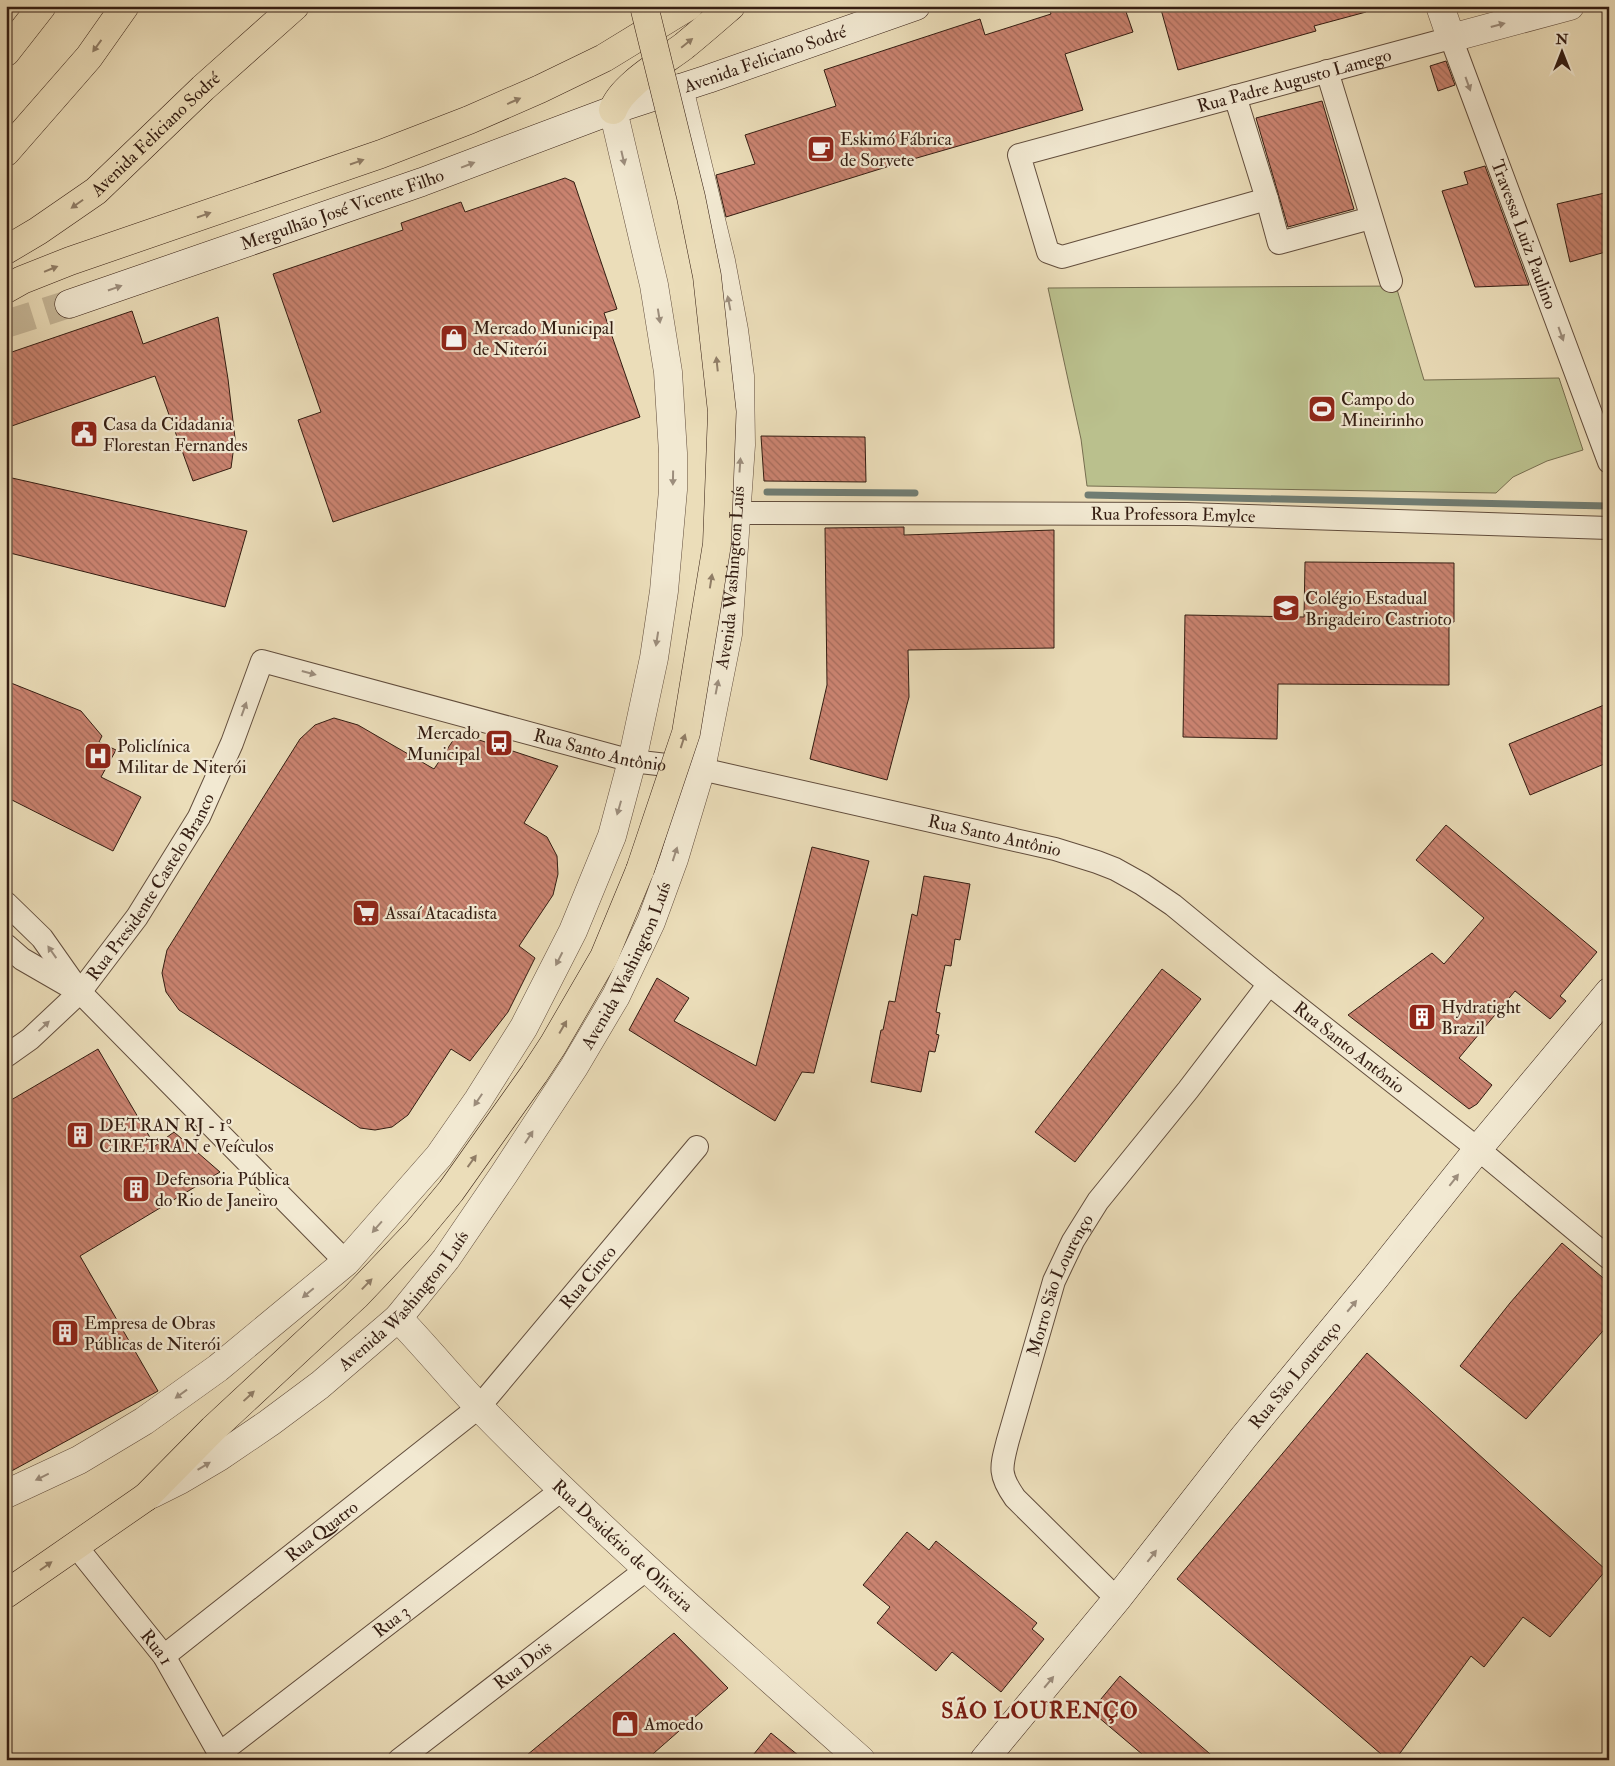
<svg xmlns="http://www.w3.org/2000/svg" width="1615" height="1766" viewBox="0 0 1615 1766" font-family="'IM FELL Double Pica',serif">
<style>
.grass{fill:#bac08d;stroke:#776e50}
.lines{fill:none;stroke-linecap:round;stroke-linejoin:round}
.stream{stroke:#707c72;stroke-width:7}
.building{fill:url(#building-back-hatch);stroke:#341d12}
.secondary-tunnel{stroke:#c6b798;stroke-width:28;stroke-dasharray:28 14;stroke-linecap:butt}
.minor-casing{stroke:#624d3c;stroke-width:24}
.tertiary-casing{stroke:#624d3c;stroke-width:29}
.secondary-casing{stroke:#341d12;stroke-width:29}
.primary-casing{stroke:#341d12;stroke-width:29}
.motorway-casing{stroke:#341d12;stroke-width:29}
.minor{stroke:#f2e9d2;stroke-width:22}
.tertiary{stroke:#f2e9d2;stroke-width:28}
.secondary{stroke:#f2e9d2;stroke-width:28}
.primary{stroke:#ebddb9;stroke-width:28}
.motorway{stroke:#ebddb9;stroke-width:28}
.motorway-bridge-casing{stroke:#341d12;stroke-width:29;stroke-linecap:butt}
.motorway-bridge{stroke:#ebddb9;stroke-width:28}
.oneway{fill:#9c8d7c}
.oneway2{fill:#907d66}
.labels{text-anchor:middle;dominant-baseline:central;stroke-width:4.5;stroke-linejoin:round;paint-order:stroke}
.street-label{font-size:18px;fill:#341d12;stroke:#f2e9d2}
.poi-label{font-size:18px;fill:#341d12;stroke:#f2e9d2;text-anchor:start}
.district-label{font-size:22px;font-weight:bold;letter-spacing:1px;fill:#7a1f14;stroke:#f2e9d2}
</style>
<defs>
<pattern id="building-back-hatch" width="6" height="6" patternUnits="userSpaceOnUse" patternTransform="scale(1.25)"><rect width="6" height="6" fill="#ca8370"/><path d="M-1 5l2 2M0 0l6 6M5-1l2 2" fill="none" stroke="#a56b5b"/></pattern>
</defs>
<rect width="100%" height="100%" fill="#ebddb9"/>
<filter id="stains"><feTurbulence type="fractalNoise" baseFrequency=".004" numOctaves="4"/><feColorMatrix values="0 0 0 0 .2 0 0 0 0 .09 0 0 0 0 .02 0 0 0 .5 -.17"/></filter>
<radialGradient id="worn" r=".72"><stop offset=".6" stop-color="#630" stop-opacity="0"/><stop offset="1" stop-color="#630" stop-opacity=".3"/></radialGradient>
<path class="grass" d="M1396 286 1424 380 1559 378 1583 450 1547 461 1513 477 1496 493 1087 486 1081 439 1048 288Z"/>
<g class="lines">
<g class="stream">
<path d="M767 492 915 493"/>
<path d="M1088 495 1609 506"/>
</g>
</g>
<g class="building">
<path d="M1048 6H1124L1133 32 1065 54 1083 110 896 164 726 217 716 175 755 164 745 135 836 106 824 70 980 19 985 35 1051 14Z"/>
<path d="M1160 6H1365L1366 12 1314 26 1316 31 1178 70Z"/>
<path d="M1446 61 1455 85 1438 91 1430 66Z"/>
<path d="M1322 101 1354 209 1288 227 1256 118Z"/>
<path d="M1485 166 1529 285 1475 287 1442 191 1468 184 1464 172Z"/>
<path d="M565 178 574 182 617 309 604 313 640 417 333 522 298 420 321 412 273 274 403 230 401 223 461 202 465 212Z"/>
<path d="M1609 192V251L1570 262 1557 204Z"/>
<path d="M132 311 143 344 218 317 228 379 235 438 231 468 193 481 155 376 6 428V354Z"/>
<path d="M761 436 865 437 866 482 764 481Z"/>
<path d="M12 478 247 531 225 607 6 552V499Z"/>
<path d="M904 527V535L1054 530V648L908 650 909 697 887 780 810 759 827 685 825 528Z"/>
<path d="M1305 562 1454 563V622H1449V685L1278 684 1277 739 1183 737 1185 615 1304 617Z"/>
<path d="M6 681 81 711 102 736 99 742 116 750 101 777 141 797 113 851 6 797Z"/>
<path d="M1609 703V762L1530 795 1509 744Z"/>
<path d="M334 718 358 725 434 769 458 733 558 766 524 823 547 837 557 856 558 874 553 895 519 946 535 958 508 1012 470 1061 451 1049 408 1115 392 1127 375 1130 360 1128 179 1010 166 992 162 973 167 950 300 739 315 725Z"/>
<path d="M1446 825 1597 952 1560 996 1566 1001 1550 1019 1515 991 1459 1058 1492 1085 1477 1104 1469 1109 1348 1015 1432 953 1444 964 1484 918 1416 860Z"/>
<path d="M812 847 869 861 814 1073 802 1072 775 1121 629 1030 657 978 689 998 674 1021 756 1066Z"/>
<path d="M924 876 970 884 960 940 955 939 951 966 945 965 936 1012 940 1013 936 1034 939 1035 935 1052 929 1051 921 1092 871 1082 881 1030H883L889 1001 895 1002 912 914 917 916Z"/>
<path d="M1162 969 1201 999 1075 1162 1035 1132Z"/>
<path d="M98 1049 155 1146 174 1132 220 1172 80 1256 158 1391 6 1474V1103Z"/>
<path d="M1562 1243 1609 1283V1324L1526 1419 1460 1366 1510 1303Z"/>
<path d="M1367 1353 1606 1570 1550 1637 1523 1617 1484 1667 1471 1656 1395 1760H1388L1177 1579Z"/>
<path d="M907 1532 929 1550 936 1541 1037 1623 1032 1629 1044 1639 1001 1692 952 1652 936 1671 877 1623 890 1607 863 1585Z"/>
<path d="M674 1633 728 1688 646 1760H521Z"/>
<path d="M1120 1676 1217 1760H1149L1091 1711Z"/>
<path d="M771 1733 804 1760H749Z"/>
</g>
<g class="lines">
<path class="secondary-tunnel" d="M6 324 69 304"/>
<defs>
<g id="minor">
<path d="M1327 71 1391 281"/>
<path id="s1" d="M1235 96 1267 199 1062 257 1048 252 1019 155 1451 38 1609 462"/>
<path d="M1267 199 1279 243 1371 218"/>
<path id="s2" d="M737 513 1187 514 1609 528"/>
<path d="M6 903 42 938 80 992 346 1262"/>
<path d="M6 945 22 959 74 989"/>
<path id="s3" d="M6 1056 30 1039 80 992 137 917 199 817 232 743 262 661 632 761 701 769 1055 849 1097 862 1115 869 1142 884 1173 905 1269 984 1478 1149 1609 1258"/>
<path id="s4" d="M75 1545 164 1656 223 1760"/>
<path id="s5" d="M1117 1599 1015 1498C998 1474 1001 1467 1008 1440L1054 1281 1073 1241 1098 1201 1188 1090 1269 984"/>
<path id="s6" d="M164 1656 479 1407 697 1147"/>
<path id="s7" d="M220 1753 563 1489"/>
<path id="s8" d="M399 1760 647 1569"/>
</g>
<g id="tertiary">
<path d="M1440 6 1451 38 1570 6"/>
<path id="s9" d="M398 1318C426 1347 452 1379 480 1408 601 1532 732 1645 861 1760"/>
<path d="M6 1494 79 1460 144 1421 218 1368 346 1262 439 1156 478 1100 524 1027 573 931 612 836 632 761 654 658 664 591 673 490V453L668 372 654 285 613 110"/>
<path id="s10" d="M152 1494 180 1480 219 1457 269 1423 320 1385 398 1318 446 1259 504 1174 574 1067 616 996 651 922 674 859 701 769 728 634 741 445 740 376 734 330 721 261 679 88"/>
</g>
<g id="secondary">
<path id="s11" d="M69 304 422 182 613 110 708 79 916 6"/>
<path id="s12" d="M984 1760 1117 1599 1243 1438 1375 1278 1478 1149 1609 992"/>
</g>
<g id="primary">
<path id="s13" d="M6 250 38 231 96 191 203 88 295 6"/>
<path d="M6 1594 146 1497"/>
</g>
<g id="motorway">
<path d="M6 52 42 6"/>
<path d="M613 110C621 86 663 62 684 46 700 33 716 19 731 6"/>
<path d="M6 152 89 57 125 6"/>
<path d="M6 289 22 280 70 261 381 154 469 120 540 89 604 58 689 6"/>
<path d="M146 1497 213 1429 356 1296 417 1232 451 1191 534 1074 553 1045 604 957 640 870"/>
</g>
</defs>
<use href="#minor" class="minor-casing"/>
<use href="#tertiary" class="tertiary-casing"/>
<use href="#secondary" class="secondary-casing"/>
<use href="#primary" class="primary-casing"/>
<use href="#motorway" class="motorway-casing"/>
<use href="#minor" class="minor"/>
<use href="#tertiary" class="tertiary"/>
<use href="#secondary" class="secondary"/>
<use href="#primary" class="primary"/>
<use href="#motorway" class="motorway"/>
<defs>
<path id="motorway-bridge" d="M640 870 686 733 717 544 722 412 707 276 691 197 644 6"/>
</defs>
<use href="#motorway-bridge" class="motorway-bridge-casing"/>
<use href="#motorway-bridge" class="motorway-bridge"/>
</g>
<defs><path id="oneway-solid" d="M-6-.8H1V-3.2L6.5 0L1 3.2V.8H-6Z" transform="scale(1.25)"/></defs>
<g class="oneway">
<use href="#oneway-solid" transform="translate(1498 25) rotate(-15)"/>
<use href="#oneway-solid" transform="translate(1468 84) rotate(70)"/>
<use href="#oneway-solid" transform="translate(623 158) rotate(77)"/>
<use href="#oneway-solid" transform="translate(468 165) rotate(-21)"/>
<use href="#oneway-solid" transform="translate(115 288) rotate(-19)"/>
<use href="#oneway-solid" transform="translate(729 303) rotate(-101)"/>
<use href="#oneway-solid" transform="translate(659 316) rotate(81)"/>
<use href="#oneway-solid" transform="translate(1561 334) rotate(70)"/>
<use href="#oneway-solid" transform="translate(740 465) rotate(-86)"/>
<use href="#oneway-solid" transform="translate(673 478) rotate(91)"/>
<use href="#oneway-solid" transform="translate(657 639) rotate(99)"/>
<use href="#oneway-solid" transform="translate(309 673) rotate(15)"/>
<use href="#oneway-solid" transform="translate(717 687) rotate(-79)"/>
<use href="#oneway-solid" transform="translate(244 709) rotate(-70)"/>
<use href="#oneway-solid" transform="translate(619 808) rotate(106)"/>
<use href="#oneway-solid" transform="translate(675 854) rotate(-72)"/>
<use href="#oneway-solid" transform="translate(52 952) rotate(-125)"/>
<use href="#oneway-solid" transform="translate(559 959) rotate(117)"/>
<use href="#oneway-solid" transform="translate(44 1026) rotate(-43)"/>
<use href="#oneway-solid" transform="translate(478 1100) rotate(124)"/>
<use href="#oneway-solid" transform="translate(529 1137) rotate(-57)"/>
<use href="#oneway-solid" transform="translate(1454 1180) rotate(-52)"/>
<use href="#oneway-solid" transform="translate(377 1227) rotate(131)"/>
<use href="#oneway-solid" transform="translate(308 1293) rotate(140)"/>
<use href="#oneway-solid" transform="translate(1352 1306) rotate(-50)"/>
<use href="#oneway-solid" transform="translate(181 1394) rotate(144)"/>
<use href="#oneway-solid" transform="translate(204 1466) rotate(-31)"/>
<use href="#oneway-solid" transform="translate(42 1477) rotate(154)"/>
<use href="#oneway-solid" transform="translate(1152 1556) rotate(-52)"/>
<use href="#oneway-solid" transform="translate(1049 1682) rotate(-50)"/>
</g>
<g class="oneway2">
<use href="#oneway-solid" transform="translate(687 43) rotate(-39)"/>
<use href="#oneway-solid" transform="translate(97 46) rotate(126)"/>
<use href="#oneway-solid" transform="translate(514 101) rotate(-24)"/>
<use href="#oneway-solid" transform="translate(357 162) rotate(-19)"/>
<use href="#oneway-solid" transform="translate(77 204) rotate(145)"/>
<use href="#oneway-solid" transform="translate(204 215) rotate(-19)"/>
<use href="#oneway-solid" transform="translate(51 269) rotate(-22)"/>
<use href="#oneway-solid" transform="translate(717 364) rotate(-96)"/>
<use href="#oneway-solid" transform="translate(711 581) rotate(-81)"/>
<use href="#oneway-solid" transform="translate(683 741) rotate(-72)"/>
<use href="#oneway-solid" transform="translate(563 1027) rotate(-60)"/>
<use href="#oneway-solid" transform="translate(472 1161) rotate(-54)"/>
<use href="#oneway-solid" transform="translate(367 1284) rotate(-46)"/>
<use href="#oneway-solid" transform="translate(249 1396) rotate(-43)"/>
<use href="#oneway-solid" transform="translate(46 1566) rotate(-35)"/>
</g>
<defs>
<symbol id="cafe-square" viewBox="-11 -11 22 22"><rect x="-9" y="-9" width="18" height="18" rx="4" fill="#8f2418" stroke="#f2e9d2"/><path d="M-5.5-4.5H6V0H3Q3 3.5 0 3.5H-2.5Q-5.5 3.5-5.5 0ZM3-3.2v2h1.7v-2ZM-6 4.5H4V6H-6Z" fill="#fff"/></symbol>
<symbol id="shop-square" viewBox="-11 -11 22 22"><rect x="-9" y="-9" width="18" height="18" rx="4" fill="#8f2418" stroke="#f2e9d2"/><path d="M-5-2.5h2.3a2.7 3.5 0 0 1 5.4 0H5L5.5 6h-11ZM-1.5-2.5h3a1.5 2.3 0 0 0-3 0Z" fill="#fff"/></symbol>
<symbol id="stadium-square" viewBox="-11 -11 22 22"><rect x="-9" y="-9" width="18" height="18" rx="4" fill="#8f2418" stroke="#f2e9d2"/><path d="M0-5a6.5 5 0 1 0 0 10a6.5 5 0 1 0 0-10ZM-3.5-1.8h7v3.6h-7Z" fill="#fff"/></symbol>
<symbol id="civic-square" viewBox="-11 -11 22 22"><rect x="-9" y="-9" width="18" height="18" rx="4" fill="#8f2418" stroke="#f2e9d2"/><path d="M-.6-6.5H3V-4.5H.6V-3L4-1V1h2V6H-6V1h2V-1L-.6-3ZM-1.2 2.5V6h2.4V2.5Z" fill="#fff"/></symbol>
<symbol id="school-square" viewBox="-11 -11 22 22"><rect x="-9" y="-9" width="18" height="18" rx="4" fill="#8f2418" stroke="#f2e9d2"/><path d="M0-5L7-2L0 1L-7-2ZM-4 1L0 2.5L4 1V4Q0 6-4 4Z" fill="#fff"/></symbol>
<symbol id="bus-square" viewBox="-11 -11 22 22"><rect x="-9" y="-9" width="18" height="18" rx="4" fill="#8f2418" stroke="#f2e9d2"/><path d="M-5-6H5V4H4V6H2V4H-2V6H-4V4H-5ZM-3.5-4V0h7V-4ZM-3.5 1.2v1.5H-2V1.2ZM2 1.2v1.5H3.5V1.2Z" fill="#fff"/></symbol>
<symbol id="hospital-square" viewBox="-11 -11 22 22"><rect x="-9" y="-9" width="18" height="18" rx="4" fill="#8f2418" stroke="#f2e9d2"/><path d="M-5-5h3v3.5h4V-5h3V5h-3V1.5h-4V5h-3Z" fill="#fff"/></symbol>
<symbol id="supermarket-square" viewBox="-11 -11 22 22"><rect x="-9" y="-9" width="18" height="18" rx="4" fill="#8f2418" stroke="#f2e9d2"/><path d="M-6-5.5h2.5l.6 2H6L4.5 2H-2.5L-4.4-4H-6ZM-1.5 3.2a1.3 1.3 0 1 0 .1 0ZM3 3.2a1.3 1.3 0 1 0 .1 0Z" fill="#fff"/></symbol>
<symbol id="building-square" viewBox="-11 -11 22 22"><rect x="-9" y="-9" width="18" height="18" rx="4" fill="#8f2418" stroke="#f2e9d2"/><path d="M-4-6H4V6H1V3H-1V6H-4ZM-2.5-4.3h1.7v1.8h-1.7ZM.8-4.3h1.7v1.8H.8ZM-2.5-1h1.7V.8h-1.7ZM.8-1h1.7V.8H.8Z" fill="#fff"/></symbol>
</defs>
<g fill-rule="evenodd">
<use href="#cafe-square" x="805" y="133" width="32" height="32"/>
<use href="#shop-square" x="438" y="322" width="32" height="32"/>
<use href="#stadium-square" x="1306" y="393" width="32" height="32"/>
<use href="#civic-square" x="68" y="418" width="32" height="32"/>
<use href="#school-square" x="1270" y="592" width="32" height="32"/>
<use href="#bus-square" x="483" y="727" width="32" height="32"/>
<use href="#hospital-square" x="82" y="740" width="32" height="32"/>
<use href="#supermarket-square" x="350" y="897" width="32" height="32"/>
<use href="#building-square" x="1406" y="1001" width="32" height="32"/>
<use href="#building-square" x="64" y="1119" width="32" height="32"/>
<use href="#building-square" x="120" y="1173" width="32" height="32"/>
<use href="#building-square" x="49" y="1317" width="32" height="32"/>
<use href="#shop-square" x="609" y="1708" width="32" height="32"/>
</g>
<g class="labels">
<g class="street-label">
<text stroke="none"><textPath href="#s11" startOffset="738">Avenida Feliciano Sodré</textPath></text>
<text stroke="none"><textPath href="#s1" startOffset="722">Rua Padre Augusto Lamego</textPath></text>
<text stroke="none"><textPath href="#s13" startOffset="190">Avenida Feliciano Sodré</textPath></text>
<text stroke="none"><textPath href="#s11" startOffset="289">Mergulhão José Vicente Filho</textPath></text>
<text stroke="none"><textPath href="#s1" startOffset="1094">Travessa Luiz Paulino</textPath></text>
<text stroke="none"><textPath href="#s2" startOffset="436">Rua Professora Emylce</textPath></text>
<text stroke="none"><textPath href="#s10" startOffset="1130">Avenida Washington Luís</textPath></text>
<text stroke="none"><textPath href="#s3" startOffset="828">Rua Santo Antônio</textPath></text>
<text stroke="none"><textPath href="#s3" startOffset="1232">Rua Santo Antônio</textPath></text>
<text stroke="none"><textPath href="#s3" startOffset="225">Rua Presidente Castelo Branco</textPath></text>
<text stroke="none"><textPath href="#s10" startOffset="725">Avenida Washington Luís</textPath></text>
<text stroke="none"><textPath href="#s3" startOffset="1652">Rua Santo Antônio</textPath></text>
<text stroke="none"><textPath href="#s6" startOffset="571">Rua Cinco</textPath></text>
<text stroke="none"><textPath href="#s5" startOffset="369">Morro São Lourenço</textPath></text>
<text stroke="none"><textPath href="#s10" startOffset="320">Avenida Washington Luís</textPath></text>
<text stroke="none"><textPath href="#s12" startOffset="495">Rua São Lourenço</textPath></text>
<text stroke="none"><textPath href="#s6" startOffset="201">Rua Quatro</textPath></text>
<text stroke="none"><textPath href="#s9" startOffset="320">Rua Desidério de Oliveira</textPath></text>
<text stroke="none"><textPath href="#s7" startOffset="216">Rua 3</textPath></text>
<text stroke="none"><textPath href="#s4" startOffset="131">Rua 1</textPath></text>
<text stroke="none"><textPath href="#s8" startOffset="156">Rua Dois</textPath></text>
</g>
<g class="poi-label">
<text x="840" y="139">Eskimó Fábrica<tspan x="840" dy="21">de Sorvete</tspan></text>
<text x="473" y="328">Mercado Municipal<tspan x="473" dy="21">de Niterói</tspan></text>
<text x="1341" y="399">Campo do<tspan x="1341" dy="21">Mineirinho</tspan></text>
<text x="103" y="424">Casa da Cidadania<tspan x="103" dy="21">Florestan Fernandes</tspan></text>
<text x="1305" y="598">Colégio Estadual<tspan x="1305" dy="21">Brigadeiro Castrioto</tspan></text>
<text x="480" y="733" text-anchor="end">Mercado<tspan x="480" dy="21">Municipal</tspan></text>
<text x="117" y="746">Policlínica<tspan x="117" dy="21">Militar de Niterói</tspan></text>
<text x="385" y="913">Assaí Atacadista</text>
<text x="1441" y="1007">Hydratight<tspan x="1441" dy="21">Brazil</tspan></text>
<text x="99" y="1125">DETRAN RJ - 1º<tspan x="99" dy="21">CIRETRAN e Veículos</tspan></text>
<text x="155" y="1179">Defensoria Pública<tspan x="155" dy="21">do Rio de Janeiro</tspan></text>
<text x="84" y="1323">Empresa de Obras<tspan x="84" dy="21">Públicas de Niterói</tspan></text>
<text x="644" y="1724">Amoedo</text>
</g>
<g class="district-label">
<text x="1040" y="1711">SÃO LOURENÇO</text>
</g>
</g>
<rect width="1615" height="1766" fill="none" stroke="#ebddb9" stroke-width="25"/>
<rect x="8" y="8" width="1600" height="1751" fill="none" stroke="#341d12" stroke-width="2.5"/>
<rect x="12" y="12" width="1590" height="1741" fill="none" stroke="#341d12"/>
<g transform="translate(1562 52)" stroke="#f2e9d2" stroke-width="4" paint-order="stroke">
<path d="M0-4L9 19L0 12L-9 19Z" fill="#341d12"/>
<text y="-8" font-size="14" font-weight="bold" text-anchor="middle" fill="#341d12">N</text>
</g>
<rect width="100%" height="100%" filter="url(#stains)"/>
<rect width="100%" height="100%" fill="url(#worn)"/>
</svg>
